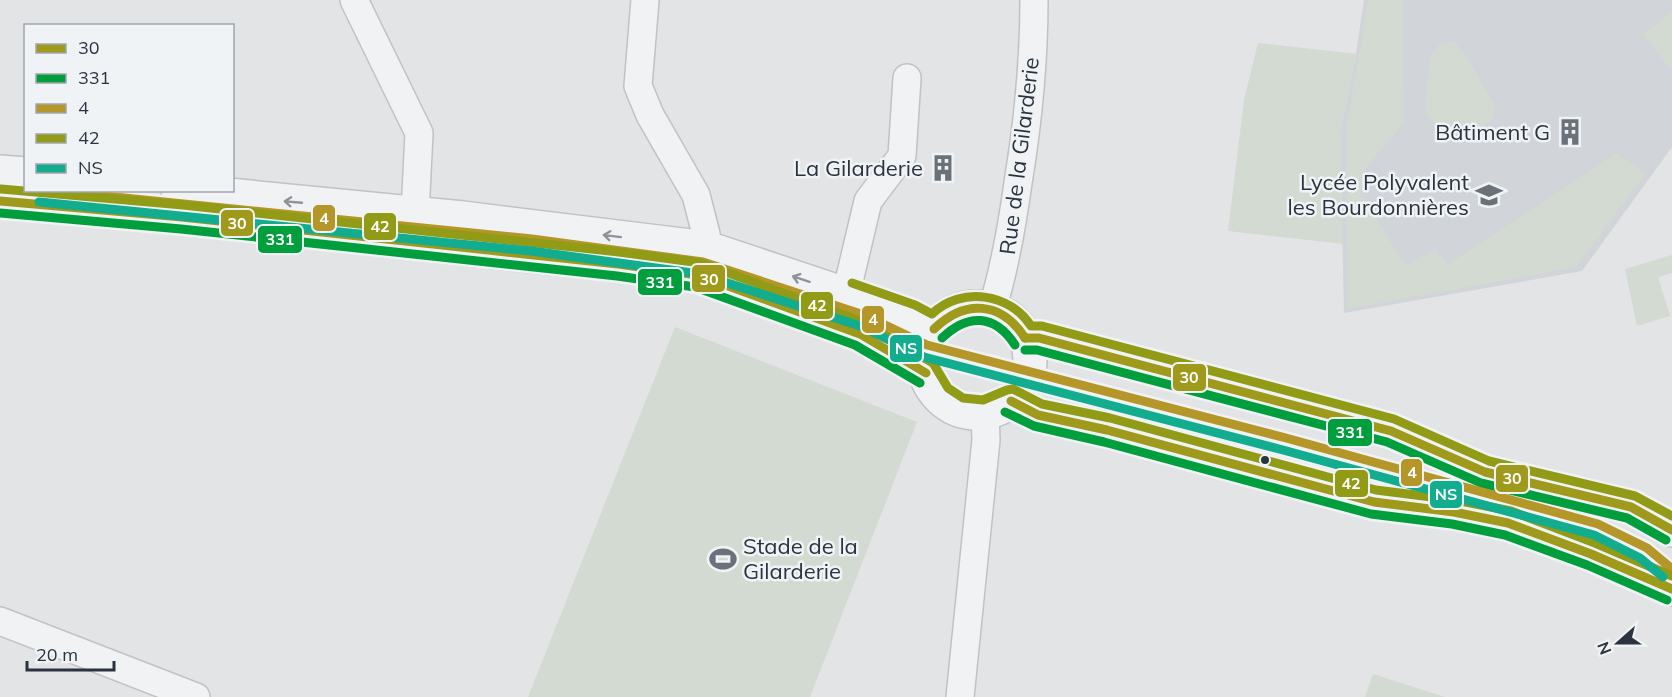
<svg xmlns="http://www.w3.org/2000/svg" width="1672" height="697" viewBox="0 0 1672 697" font-family="Mulish,sans-serif">
<style>
.built{fill:#d1d4d9}
.green{fill:#d3dad2}
.lines{fill:none;stroke-linecap:round;stroke-linejoin:round}
.minor-casing{stroke:#c0c2c4;stroke-width:30}
.tertiary-casing{stroke:#c0c2c4;stroke-width:36}
.minor{stroke:#f1f2f4;stroke-width:27}
.tertiary{stroke:#f1f2f4;stroke-width:33}
.bus-1-casing{stroke:#f0f3f6;stroke-width:14}
.bus-2-casing{stroke:#f0f3f6;stroke-width:14}
.bus-3-casing{stroke:#f0f3f6;stroke-width:14}
.bus-4-casing{stroke:#f0f3f6;stroke-width:14}
.bus-5-casing{stroke:#f0f3f6;stroke-width:14}
.bus-1{stroke:#9f991c;stroke-width:9}
.bus-2{stroke:#009e3d;stroke-width:9}
.bus-3{stroke:#b49728;stroke-width:9}
.bus-4{stroke:#919b16;stroke-width:9}
.bus-5{stroke:#11ad8e;stroke-width:9}
.oneway{stroke:#8e929a}
.bus-dot{fill:#2a333f;stroke:#f0f3f6;stroke-width:2}
.labels{text-anchor:middle;dominant-baseline:central;stroke-width:5;stroke-linejoin:round;paint-order:stroke}
.poi-label{font-size:22px;fill:#2a333f;stroke:#f0f3f6;text-anchor:end}
.street-label{font-size:22px;fill:#2a333f;stroke:#f0f3f6}
.line-badge{stroke:#f0f3f6;stroke-width:2}
.badge-label{font-size:16px;text-anchor:middle;font-weight:bold;fill:#fff}
</style>
<rect width="100%" height="100%" fill="#e2e4e6"/>
<path class="built" d="M1364 0H1672V147L1582 271 1344 313 1340 131 1356 54Z"/>
<g class="green">
<path d="M1368 0H1402L1404 122 1367 166 1360 194 1406 266 1436 249 1448 265 1616 154 1646 173 1576 267 1348 309 1346 131Z"/>
<path d="M1672 12V71L1643 34Z"/>
<path d="M1454 41 1467 57 1495 106 1492 120 1475 132 1459 134 1440 127 1428 117 1425 105 1428 76 1431 56 1439 45Z"/>
<path d="M1258 43 1356 54 1340 131 1343 244 1228 231 1244 100Z"/>
<path d="M1672 255V273L1658 277 1670 316 1637 326 1625 269Z"/>
<path d="M675 327 917 422 810 697H528Z"/>
<path d="M1373 674 1445 697H1365Z"/>
</g>
<g class="lines">
<defs>
<g id="minor">
<path d="M354 0 419 133 415 213"/>
<path d="M645 0 638 86 650 115 696 195 706 234 707 248"/>
<path d="M846 294 868 201 902 156 907 78"/>
<path d="M992 309C1005 268 1012 226 1018 183 1028 122 1034 62 1034 0"/>
<path d="M0 621 196 697"/>
<path d="M960 697 986 440 985 412"/>
</g>
<g id="tertiary">
<path d="M0 172 26 174"/>
<path d="M178 190 463 218 707 248 911 316 934 329"/>
<path d="M0 201 182 217 533 256 618 264 698 275 860 334 926 373"/>
<circle cx="977" cy="360" r="53"/>
<path d="M1025 338H1039L1289 403 1391 431 1485 472 1631 507 1672 530"/>
<path d="M1011 401 1038 415 1107 430 1374 502 1454 512 1508 523 1591 554 1672 589"/>
</g>
</defs>
<use href="#minor" class="minor-casing"/>
<use href="#tertiary" class="tertiary-casing"/>
<use href="#minor" class="minor"/>
<use href="#tertiary" class="tertiary"/>
<defs>
<g id="bus-1">
<path d="M0 201 182 217 618 264 698 275 860 334 926 373"/>
<path d="M934 329C965 299 1001 301 1025 338"/>
<path d="M1025 338H1039L1391 431 1485 472 1631 507 1672 530"/>
<path d="M1011 401 1038 415 1107 430 1374 502 1454 512 1508 523 1591 554 1672 589"/>
</g>
<g id="bus-2">
<path d="M0 213 181 229 617 276 695 287 855 345 920 383"/>
<path d="M942 338C968 313 995 314 1015 345"/>
<path d="M1025 350H1037L1387 442 1481 483 1627 518 1666 540"/>
<path d="M1005 412 1034 426 1104 442 1371 514 1452 524 1505 535 1587 565 1667 600"/>
</g>
<path id="bus-3" d="M45 190 532 239 703 262 864 315 927 345 1286 438 1598 524 1647 548 1672 569"/>
<g id="bus-4">
<path d="M1 189 183 205 619 252 701 263 865 323 933 363 948 388 963 398 983 400 1007 390 1013 389 1042 404 1110 418 1376 490 1455 500 1511 511 1595 543 1672 576"/>
<path d="M852 283 915 305 932 314C961 286 1010 293 1031 326H1042L1394 419 1489 461 1635 496 1672 516"/>
</g>
<path id="bus-5" d="M39 202 531 251 700 274 860 326 924 357 1283 450 1594 535 1640 558 1663 577"/>
</defs>
<use href="#bus-1" class="bus-1-casing"/>
<use href="#bus-2" class="bus-2-casing"/>
<use href="#bus-3" class="bus-3-casing"/>
<use href="#bus-4" class="bus-4-casing"/>
<use href="#bus-5" class="bus-5-casing"/>
<use href="#bus-1" class="bus-1"/>
<use href="#bus-2" class="bus-2"/>
<use href="#bus-3" class="bus-3"/>
<use href="#bus-4" class="bus-4"/>
<use href="#bus-5" class="bus-5"/>
</g>
<defs><path id="oneway-shaft" d="M-6 0H5M1.5-3L5.5 0L1.5 3" fill="none" stroke-width="1.6" stroke-linecap="round" stroke-linejoin="round" transform="scale(1.5)"/></defs>
<g class="oneway">
<use href="#oneway-shaft" transform="translate(293 202) rotate(-175)"/>
<use href="#oneway-shaft" transform="translate(612 236) rotate(-173)"/>
<use href="#oneway-shaft" transform="translate(801 279) rotate(-162)"/>
</g>
<defs>
<symbol id="building-bare" viewBox="-9 -9 18 18"><path d="M-4-6H4V6H1V3H-1V6H-4ZM-2.5-4.3h1.7v1.8h-1.7ZM.8-4.3h1.7v1.8H.8ZM-2.5-1h1.7V.8h-1.7ZM.8-1h1.7V.8H.8Z" fill="#6a7179" stroke="#f0f3f6" stroke-width="2.5" paint-order="stroke"/></symbol>
<symbol id="school-bare" viewBox="-9 -9 18 18"><path d="M0-5L7-2L0 1L-7-2ZM-4 1L0 2.5L4 1V4Q0 6-4 4Z" fill="#6a7179" stroke="#f0f3f6" stroke-width="2.5" paint-order="stroke"/></symbol>
<symbol id="stadium-bare" viewBox="-9 -9 18 18"><path d="M0-5a6.5 5 0 1 0 0 10a6.5 5 0 1 0 0-10ZM-3.5-1.8h7v3.6h-7Z" fill="#6a7179" stroke="#f0f3f6" stroke-width="2.5" paint-order="stroke"/></symbol>
</defs>
<g fill-rule="evenodd">
<use href="#building-bare" x="1551" y="113" width="38" height="38"/>
<use href="#building-bare" x="924" y="149" width="38" height="38"/>
<use href="#school-bare" x="1470" y="176" width="38" height="38"/>
<use href="#stadium-bare" x="704" y="540" width="38" height="38"/>
</g>
<circle class="bus-dot" cx="1265" cy="460" r="5"/>
<g class="labels">
<g class="poi-label">
<text x="1550" y="132">Bâtiment G</text>
<text x="923" y="168">La Gilarderie</text>
<text x="1469" y="182">Lycée Polyvalent<tspan x="1469" dy="25">les Bourdonnières</tspan></text>
<text x="743" y="546" text-anchor="start">Stade de la<tspan x="743" dy="25">Gilarderie</tspan></text>
</g>
<g class="street-label">
<text transform="translate(1019 156) rotate(-83)">Rue de la Gilarderie</text>
</g>
</g>
<g class="line-badge">
<rect x="312" y="204" width="24" height="28" rx="6" fill="#b49728"/>
<rect x="220" y="209" width="34" height="28" rx="6" fill="#9f991c"/>
<rect x="363" y="212" width="34" height="29" rx="6" fill="#919b16"/>
<rect x="257" y="225" width="46" height="29" rx="6" fill="#009e3d"/>
<rect x="691" y="264" width="35" height="29" rx="6" fill="#9f991c"/>
<rect x="637" y="268" width="46" height="28" rx="6" fill="#009e3d"/>
<rect x="800" y="291" width="34" height="29" rx="6" fill="#919b16"/>
<rect x="861" y="305" width="24" height="29" rx="6" fill="#b49728"/>
<rect x="889" y="334" width="34" height="29" rx="6" fill="#11ad8e"/>
<rect x="1172" y="363" width="35" height="29" rx="6" fill="#9f991c"/>
<rect x="1327" y="418" width="46" height="29" rx="6" fill="#009e3d"/>
<rect x="1400" y="458" width="23" height="29" rx="6" fill="#b49728"/>
<rect x="1495" y="464" width="34" height="29" rx="6" fill="#9f991c"/>
<rect x="1334" y="469" width="35" height="29" rx="6" fill="#919b16"/>
<rect x="1429" y="480" width="34" height="29" rx="6" fill="#11ad8e"/>
</g>
<g class="badge-label">
<text x="324" y="224">4</text>
<text x="237" y="229">30</text>
<text x="380" y="232">42</text>
<text x="280" y="245">331</text>
<text x="709" y="285">30</text>
<text x="660" y="288">331</text>
<text x="817" y="311">42</text>
<text x="873" y="325">4</text>
<text x="906" y="354">NS</text>
<text x="1189" y="383">30</text>
<text x="1350" y="438">331</text>
<text x="1412" y="478">4</text>
<text x="1512" y="484">30</text>
<text x="1351" y="489">42</text>
<text x="1446" y="500">NS</text>
</g>
<rect x="24" y="24" width="210" height="168" fill="#f0f3f6" stroke="#a1a6ad" stroke-width="1.5"/>
<rect x="36" y="44" width="30" height="9" fill="#9f991c" stroke="#a1a6ad" stroke-width="1.5"/>
<text x="78" y="54" font-size="18" fill="#2a333f">30</text>
<rect x="36" y="74" width="30" height="9" fill="#009e3d" stroke="#a1a6ad" stroke-width="1.5"/>
<text x="78" y="84" font-size="18" fill="#2a333f">331</text>
<rect x="36" y="104" width="30" height="9" fill="#b49728" stroke="#a1a6ad" stroke-width="1.5"/>
<text x="78" y="114" font-size="18" fill="#2a333f">4</text>
<rect x="36" y="134" width="30" height="9" fill="#919b16" stroke="#a1a6ad" stroke-width="1.5"/>
<text x="78" y="144" font-size="18" fill="#2a333f">42</text>
<rect x="36" y="164" width="30" height="9" fill="#11ad8e" stroke="#a1a6ad" stroke-width="1.5"/>
<text x="78" y="174" font-size="18" fill="#2a333f">NS</text>
<g transform="translate(1618 643) rotate(249)" stroke="#f0f3f6" stroke-width="4.5" paint-order="stroke">
<path d="M0-4.5L10 22L0 15L-10 22Z" fill="#2a333f"/>
<text y="-9" font-size="16" font-weight="bold" text-anchor="middle" fill="#2a333f">N</text>
</g>
<path d="M27 661v9h87v-9" fill="none" stroke="#2a333f" stroke-width="3"/>
<text x="36" y="661" font-size="18" fill="#2a333f" stroke="#f0f3f6" stroke-width="4.5" paint-order="stroke">20 m</text>
</svg>
